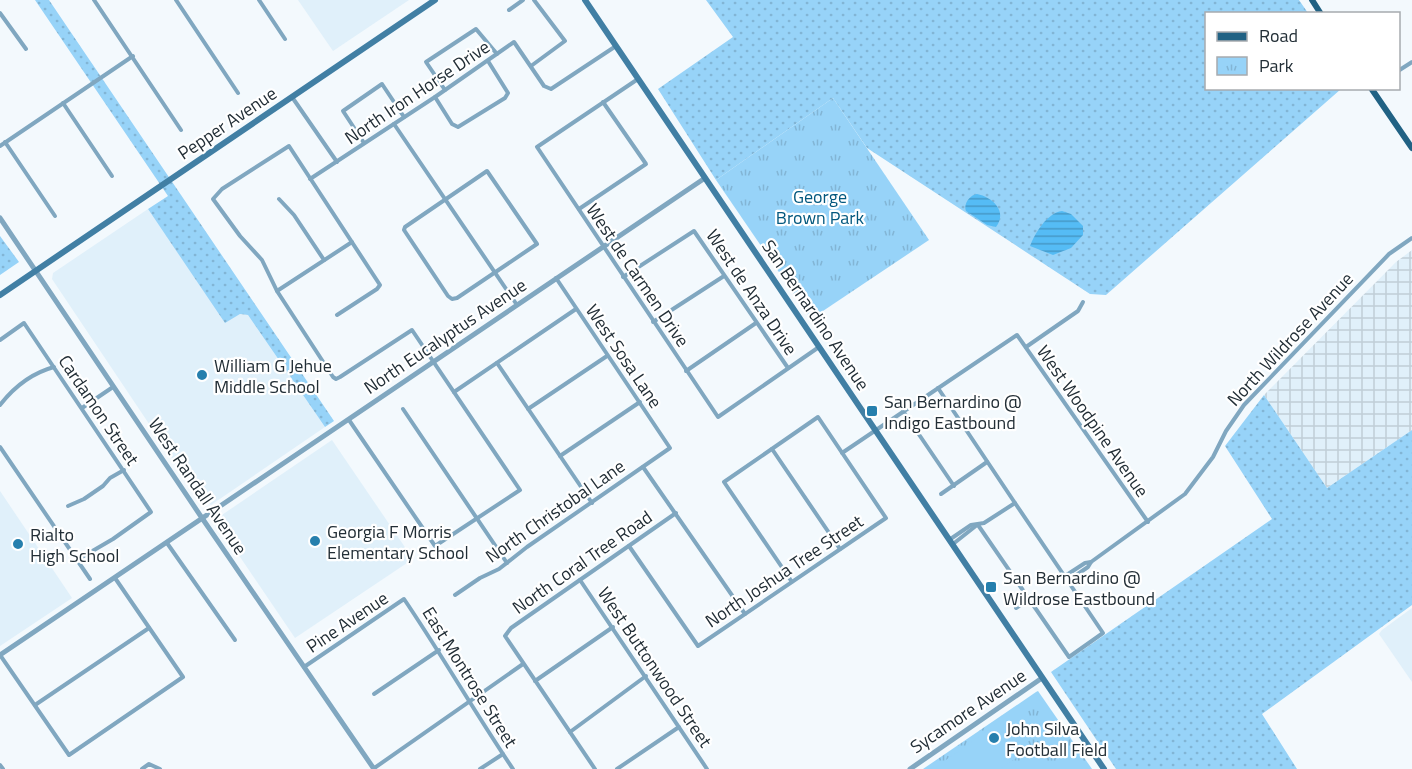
<svg xmlns="http://www.w3.org/2000/svg" width="1412" height="769" viewBox="0 0 1412 769" font-family="'Titillium Web',sans-serif">
<style>
.built{fill:#e0f0fa}
.industrial{fill:url(#industrial-grid)}
.grass{fill:url(#grass-dots)}
.park{fill:url(#park-tufts)}
.garden{fill:#97d3f8}
.water{fill:url(#water-rules)}
.lines{fill:none;stroke-linecap:round;stroke-linejoin:round}
.minor{stroke:#80a7c0;stroke-width:4}
.tertiary{stroke:#80a7c0;stroke-width:5}
.secondary{stroke:#417fa4;stroke-width:6}
.primary{stroke:#216284;stroke-width:6}
.poi-dot{fill:#267fad;stroke:#fff;stroke-width:2}
.labels{text-anchor:middle;dominant-baseline:central;stroke-width:4.5;stroke-linejoin:round;paint-order:stroke}
.street-label{font-size:18px;fill:#222e36;stroke:#fff}
.park-label{font-size:18px;fill:#03587e;stroke:#fff}
.poi-label{font-size:18px;fill:#222e36;stroke:#fff;text-anchor:start}
</style>
<defs>
<pattern id="industrial-grid" width="8" height="8" patternUnits="userSpaceOnUse" patternTransform="scale(1.5)"><rect width="8" height="8" fill="#e0f0fa"/><path d="M0 4h8M4 0v8" fill="none" stroke="#c0ced7"/></pattern>
<pattern id="grass-dots" width="8" height="8" patternUnits="userSpaceOnUse" patternTransform="scale(1.5)"><rect width="8" height="8" fill="#97d3f8"/><path d="M2 2h.1M6 6h.1" fill="none" stroke="#82b5d5" stroke-width="1.8" stroke-linecap="round"/></pattern>
<pattern id="park-tufts" width="24" height="20" patternUnits="userSpaceOnUse" patternTransform="scale(1.5)"><rect width="24" height="20" fill="#97d3f8"/><path d="M3 7l-1-3M5 7V3M7 7l1-3M15 17l-1-3M17 17v-4M19 17l1-3" fill="none" stroke="#82b5d5"/></pattern>
<pattern id="water-rules" width="6" height="5" patternUnits="userSpaceOnUse" patternTransform="scale(1.5)"><rect width="6" height="5" fill="#55bcf5"/><path d="M0 2.5h6" fill="none" stroke="#4699c7"/></pattern>
</defs>
<rect width="100%" height="100%" fill="#f3f9fd"/>
<g class="built">
<path d="M298 0H409L333 51Z"/>
<path d="M148 209 225 322 240 314 248 315 325 427 211 505 206 501 202 503 52 279 53 273Z"/>
<path d="M332 440 413 559 295 638 217 523 216 519Z"/>
<path d="M0 491 72 598 0 646Z"/>
<path d="M1412 608V682L1379 634 1382 630Z"/>
</g>
<path class="industrial" d="M1412 250V430L1327 488 1264 395 1396 262Z"/>
<g class="grass">
<path d="M35 0H49L334 421 325 427 248 315 240 314 225 323 148 209 168 196Z"/>
<path d="M706 0H1299L1308 13 1206 14V88L1341 89 1106 295 1090 294 867 148 833 98 716 180 658 89 733 37Z"/>
<path d="M0 236 19 262 0 275Z"/>
<path d="M1264 395 1327 488 1412 430V605L1262 714 1297 769H1116L1051 672 1272 519 1225 446Z"/>
</g>
<g class="park">
<path d="M833 98 929 240 811 319 716 180Z"/>
<path d="M1038 691 1092 769H923L1036 692Z"/>
</g>
<path class="garden" d="M1000 722 1022 754 1000 769H933Z"/>
<g class="water">
<path d="M977 194C992 197 1008 211 996 227L987 225 966 211C963 204 970 195 977 194Z"/>
<path d="M1062 211 1071 214 1083 226V235L1071 248 1053 255 1030 246C1035 233 1047 213 1062 211Z"/>
</g>
<g class="lines">
<g class="minor">
<path d="M94 0 181 130"/>
<path d="M176 0 238 93"/>
<path d="M259 0 285 39"/>
<path d="M509 10 523 0"/>
<path d="M0 13 26 49"/>
<path d="M531 66 565 41 534 0"/>
<path d="M1398 71 1412 62"/>
<path d="M638 79 537 147 718 417 819 347"/>
<path d="M445 90 426 62 476 29 497 54"/>
<path d="M292 97 337 162"/>
<path d="M435 97 452 124 458 127 505 98 508 93 488 61"/>
<path d="M63 103 112 176"/>
<path d="M394 124 517 305"/>
<path d="M5 142 55 216"/>
<path d="M364 143 343 111 382 84 404 117"/>
<path d="M0 146 133 56"/>
<path d="M487 171 537 244 457 298 452 299 448 296 404 230 405 227Z"/>
<path d="M310 179 435 97 514 42 544 86 551 89 616 46"/>
<path d="M279 199 294 215 324 260"/>
<path d="M579 209 646 164 603 102"/>
<path d="M623 277 694 231 788 368"/>
<path d="M277 291 352 242"/>
<path d="M337 315 377 289 380 285 289 146 222 189 213 199 240 236 262 260 277 291 333 377 336 379 340 377 412 330 520 490 435 546 349 420"/>
<path d="M653 322 724 276"/>
<path d="M0 340 24 323 151 512 113 539 77 560"/>
<path d="M1026 347 1078 311 1083 302"/>
<path d="M497 363 592 503"/>
<path d="M686 371 756 323"/>
<path d="M938 388 1015 503 984 523 971 525 949 540"/>
<path d="M454 392 576 309"/>
<path d="M0 405C14 387 32 373 54 367"/>
<path d="M82 408 113 387"/>
<path d="M403 409 507 563"/>
<path d="M528 409 607 356"/>
<path d="M903 411 954 486"/>
<path d="M0 447 90 579"/>
<path d="M772 449 840 549"/>
<path d="M842 453 1017 335 1148 522"/>
<path d="M560 456 640 402"/>
<path d="M643 467 745 614"/>
<path d="M941 494 987 462"/>
<path d="M68 506 84 499 103 486 110 478 124 470"/>
<path d="M978 525 1069 657 1103 633 1015 503"/>
<path d="M167 543 235 640"/>
<path d="M953 544 977 525"/>
<path d="M629 546 698 646 886 518 818 417 724 482 792 582"/>
<path d="M1091 562 1185 494 1213 457 1226 431 1244 405 1389 254 1412 238"/>
<path d="M1065 576 1085 563 1091 562 1088 567 1069 580"/>
<path d="M580 580 707 769"/>
<path d="M455 595 480 578 499 569 527 547 670 448 556 278"/>
<path d="M1016 608 1030 599"/>
<path d="M0 655 69 755 183 677 115 578"/>
<path d="M304 667 404 599C442 655 475 713 513 769"/>
<path d="M535 681 613 627"/>
<path d="M374 694 439 650"/>
<path d="M35 705 149 628"/>
<path d="M570 732 646 676"/>
<path d="M0 765 3 769"/>
<path d="M142 769 149 764 160 769"/>
<path d="M373 769 523 664"/>
<path d="M480 769 503 754"/>
<path d="M595 769 505 636 511 628 676 513"/>
<path d="M617 769 679 727"/>
</g>
<g class="tertiary">
<path d="M0 218 202 518 374 769"/>
<path d="M0 655 705 178"/>
<path d="M910 769 1042 678"/>
</g>
<g class="secondary">
<path d="M585 0 1104 769"/>
<path d="M0 295 435 0"/>
</g>
<g class="primary">
<path d="M1312 0 1321 14"/>
<path d="M1371 88 1412 148"/>
</g>
</g>
<g class="poi-dot">
<circle cx="202" cy="375" r="6"/>
<rect x="866" y="405" width="12" height="12" rx="3"/>
<circle cx="315" cy="541" r="6"/>
<circle cx="18" cy="544" r="6"/>
<rect x="985" y="581" width="12" height="12" rx="3"/>
<circle cx="994" cy="738" r="6"/>
</g>
<g class="labels">
<g class="street-label">
<text transform="translate(417 92) rotate(-34)">North Iron Horse Drive</text>
<text transform="translate(227 123) rotate(-34)">Pepper Avenue</text>
<text transform="translate(638 275) rotate(56)">West de Carmen Drive</text>
<text transform="translate(752 292) rotate(56)">West de Anza Drive</text>
<text transform="translate(816 315) rotate(56)">San Bernardino Avenue</text>
<text transform="translate(445 336) rotate(-34)">North Eucalyptus Avenue</text>
<text transform="translate(1290 339) rotate(-47)">North Wildrose Avenue</text>
<text transform="translate(624 356) rotate(56)">West Sosa Lane</text>
<text transform="translate(99 410) rotate(56)">Cardamon Street</text>
<text transform="translate(1093 421) rotate(55)">West Woodpine Avenue</text>
<text transform="translate(198 486) rotate(56)">West Randall Avenue</text>
<text transform="translate(555 511) rotate(-35)">North Christobal Lane</text>
<text transform="translate(582 562) rotate(-35)">North Coral Tree Road</text>
<text transform="translate(784 571) rotate(-34)">North Joshua Tree Street</text>
<text transform="translate(347 622) rotate(-34)">Pine Avenue</text>
<text transform="translate(655 667) rotate(56)">West Buttonwood Street</text>
<text transform="translate(470 677) rotate(58)">East Montrose Street</text>
<text transform="translate(968 711) rotate(-34)">Sycamore Avenue</text>
</g>
<g class="park-label">
<text x="820" y="196">George<tspan x="820" dy="21">Brown Park</tspan></text>
</g>
<g class="poi-label">
<text x="214" y="365">William G Jehue<tspan x="214" dy="21">Middle School</tspan></text>
<text x="884" y="401">San Bernardino @<tspan x="884" dy="21">Indigo Eastbound</tspan></text>
<text x="327" y="531">Georgia F Morris<tspan x="327" dy="21">Elementary School</tspan></text>
<text x="30" y="534">Rialto<tspan x="30" dy="21">High School</tspan></text>
<text x="1003" y="577">San Bernardino @<tspan x="1003" dy="21">Wildrose Eastbound</tspan></text>
<text x="1006" y="728">John Silva<tspan x="1006" dy="21">Football Field</tspan></text>
</g>
</g>
<rect x="1205" y="12" width="195" height="78" fill="#ffffff" stroke="#a7abaf" stroke-width="1.5"/>
<rect x="1217" y="32" width="30" height="9" fill="#216284" stroke="#a7abaf" stroke-width="1.5"/>
<text x="1259" y="42" font-size="18" fill="#222e36">Road</text>
<rect x="1217" y="57" width="30" height="18" fill="url(#park-tufts)" stroke="#a7abaf" stroke-width="1.5"/>
<text x="1259" y="72" font-size="18" fill="#222e36">Park</text>
</svg>
